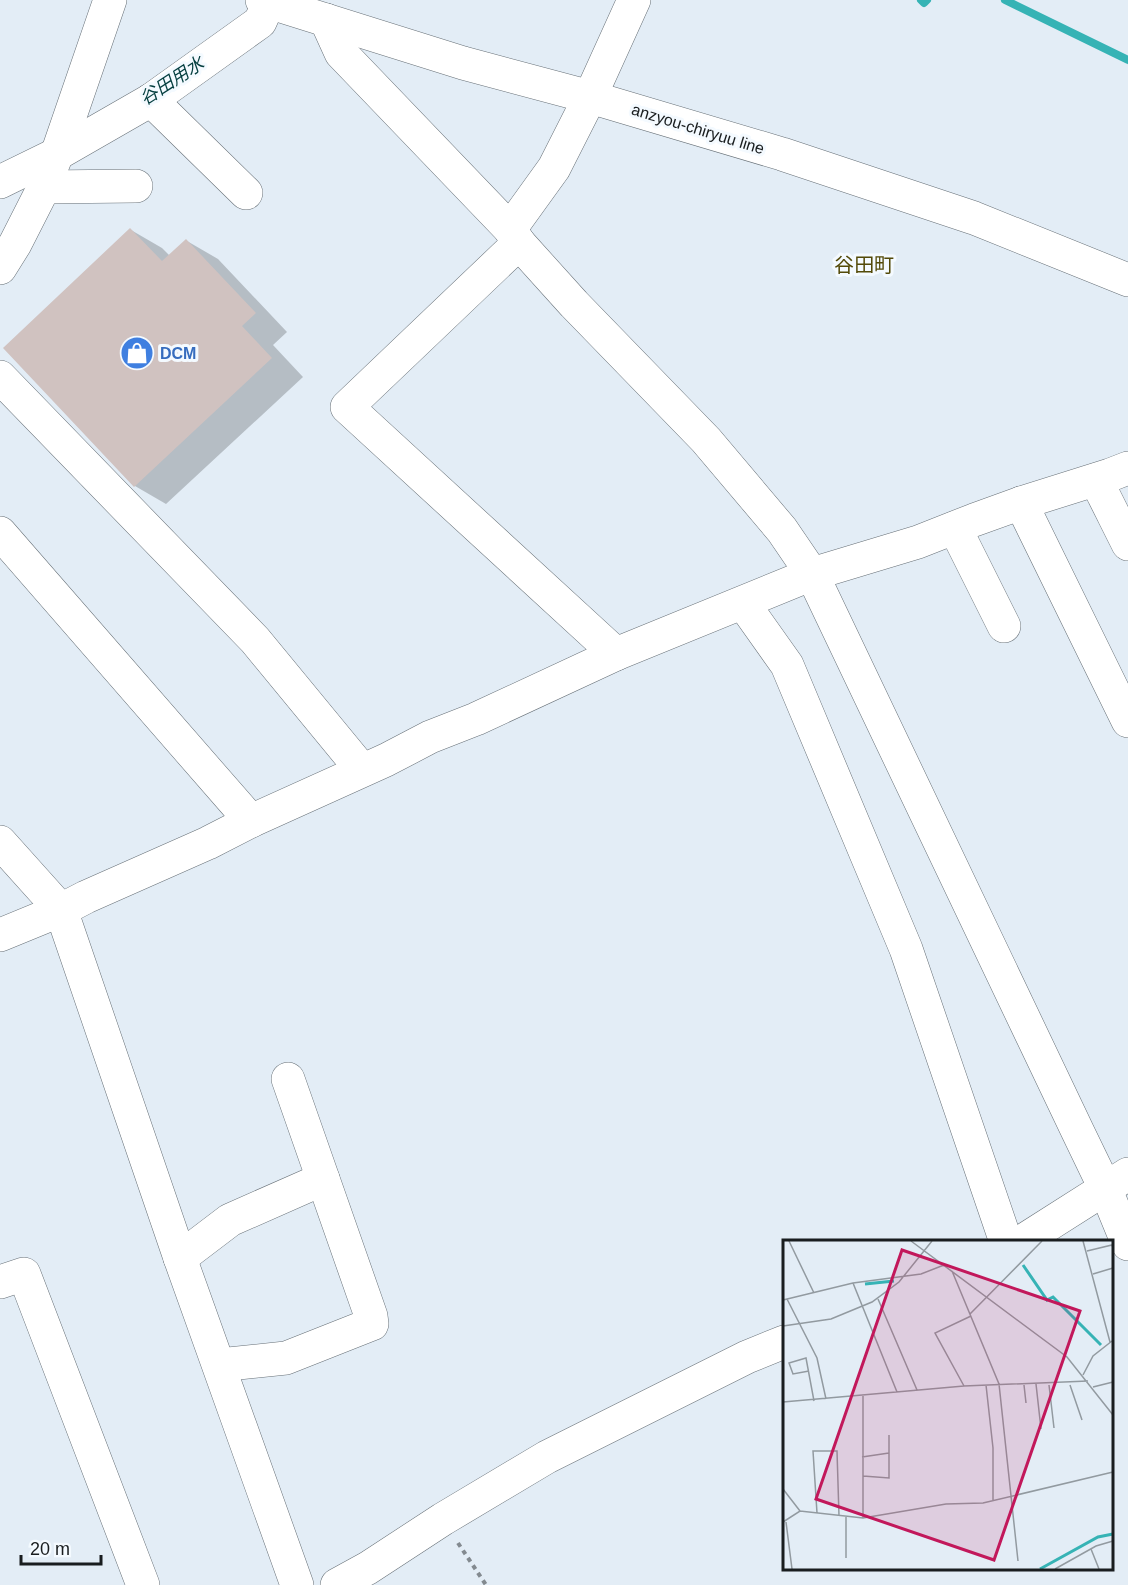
<svg xmlns="http://www.w3.org/2000/svg" width="1128" height="1585" viewBox="0 0 1128 1585" font-family="Arial,'Noto Sans JP',sans-serif">
<style>
.shadow{fill:#0003}
.lines{fill:none;stroke-linecap:round;stroke-linejoin:round}
.stream{stroke:#36b3b5;stroke-width:8}
.building{fill:#d0c2c0}
.minor-casing{stroke:#677077;stroke-width:34}
.major-casing{stroke:#677077;stroke-width:34}
.path{stroke:#838a90;stroke-width:4;stroke-dasharray:4.5 4.5;stroke-linecap:butt}
.minor{stroke:#fff;stroke-width:33}
.major{stroke:#fff;stroke-width:33}
.labels{text-anchor:middle;dominant-baseline:central;stroke-width:6;stroke-linejoin:round;paint-order:stroke}
.street-label{font-size:16px;fill:#191d1f;stroke:#f4faff}
.shop-label{font-size:16px;font-weight:bold;fill:#366cbe;stroke:#f4faff;text-anchor:start}
.water-label{font-size:18px;font-style:italic;fill:#043e3f;stroke:#f4faff}
.quarter-label{font-size:20px;fill:#534a09;stroke:#f4faff}
.inset-river{fill:none;stroke:#36b3b5;stroke-width:3}
.inset-road{fill:none;stroke:#929aa0;stroke-width:1.5}
.view{fill:#c2185b;fill-opacity:0.15;stroke:#c2185b;stroke-width:3}
.inset-edge{fill:none;stroke:#191d1f;stroke-width:3}
</style>
<rect width="100%" height="100%" fill="#e3edf6"/>
<path class="shadow" d="M131 230 162 248 170 256 187 241 218 259 287 332 273 345 303 377 166 504 135 486Z"/>
<g class="lines">
<g class="stream">
<path d="M921 0 924 3 927 0"/>
<path d="M1005 0 1128 60"/>
</g>
</g>
<path class="building" d="M130 228 162 261 186 239 256 313 242 326 272 358 134 487 3 348Z"/>
<g class="lines">
<defs>
<g id="minor">
<path d="M326 20 341 53 510 229 519 243 574 304 706 440 782 530 812 574 1077 1130 1105 1188 1128 1244"/>
<path d="M151 100 246 193"/>
<path d="M0 182 57 154 151 100 260 22 269 2"/>
<path d="M44 187 136 186"/>
<path d="M510 229 554 168 590 97 634 0"/>
<path d="M519 243 347 407 616 654"/>
<path d="M0 268 15 244 44 187 57 154 110 0"/>
<path d="M0 377 255 640 362 770"/>
<path d="M1096 480 1128 544"/>
<path d="M1021 503 1128 721"/>
<path d="M955 528 1004 626"/>
<path d="M0 533 251 821"/>
<path d="M743 603 787 665 906 949 1006 1242"/>
<path d="M0 842 61 910 180 1258 297 1585"/>
<path d="M0 935 61 910 86 897 208 843 251 821 386 760 430 737 476 719 616 654 812 574 918 542 974 520 1021 503 1110 475 1128 468"/>
<path d="M1021 1242 1128 1174"/>
<path d="M180 1258 230 1220 323 1179"/>
<path d="M0 1282 24 1274 143 1585"/>
<path d="M219 1365 286 1358 372 1324 371 1316 288 1079"/>
<path d="M337 1585 368 1568 443 1519 547 1457 747 1357 784 1342"/>
</g>
<path id="major" d="M262 0 463 63 590 97 782 154 974 218 1128 280"/>
</defs>
<use href="#minor" class="minor-casing"/>
<use href="#major" class="major-casing"/>
<path class="path" d="M458 1543 486 1585"/>
<use href="#minor" class="minor"/>
<use href="#major" class="major"/>
</g>
<defs>
<symbol id="shop-disc" viewBox="-11 -11 22 22"><circle r="9.5" fill="#3f7fe0" stroke="#f4faff"/><path d="M-5-2.5h2.3a2.7 3.5 0 0 1 5.4 0H5L5.5 6h-11ZM-1.5-2.5h3a1.5 2.3 0 0 0-3 0Z" fill="#fff"/></symbol>
</defs>
<g fill-rule="evenodd">
<use href="#shop-disc" x="118" y="334" width="38" height="38"/>
</g>
<g class="labels">
<g class="street-label">
<text transform="translate(698 129) rotate(17)">anzyou-chiryuu line</text>
</g>
<g class="shop-label">
<text x="160" y="353">DCM</text>
</g>
<g class="water-label">
<text transform="translate(172 81) rotate(-33)">谷田用水</text>
</g>
<g class="quarter-label">
<text x="864" y="265">谷田町</text>
</g>
</g>
<g transform="translate(783 1240)">
<rect width="330" height="330" fill="#e3edf6"/>
<path class="inset-river" d="M240 25 264 60 270 57 318 105M82 44 111 41M257 329 315 297 330 294"/>
<path class="inset-road" d="M6 1 31 53M128 1 284 117 330 175M300 1 327 102M304 11 329 5 330 8M169 31 216 144 235 321M310 34 330 28M70 43 114 152M4 59 34 118 43 159M95 59 134 150M0 60 70 43 138 34 161 25M187 74 259 1M0 86 48 79 89 62 116 42 149 1M26 131 10 134 6 123 23 118 31 161M300 135 310 116 329 101M253 144 258 189M203 145 210 208V261M241 145 243 163M266 145 271 188M287 145 299 180M181 146 152 93 188 76M310 147 330 142M80 156V278M0 162 181 146 305 141M79 217 106 213M80 236 106 238V195M0 249 17 271M34 273 30 211H54L56 276M0 282 17 271 80 278 163 264 200 263 330 232M3 282 9 329M308 309 316 329M63 318V276M272 329 313 306 330 301"/>
<path class="view" d="M119 10 297 71 211 320 33 259Z"/>
<rect width="330" height="330" class="inset-edge"/>
</g>
<path d="M21 1555v9h80v-9" fill="none" stroke="#191d1f" stroke-width="3"/>
<text x="30" y="1555" font-size="18" fill="#191d1f" stroke="#f4faff" stroke-width="4.5" paint-order="stroke">20 m</text>
</svg>
